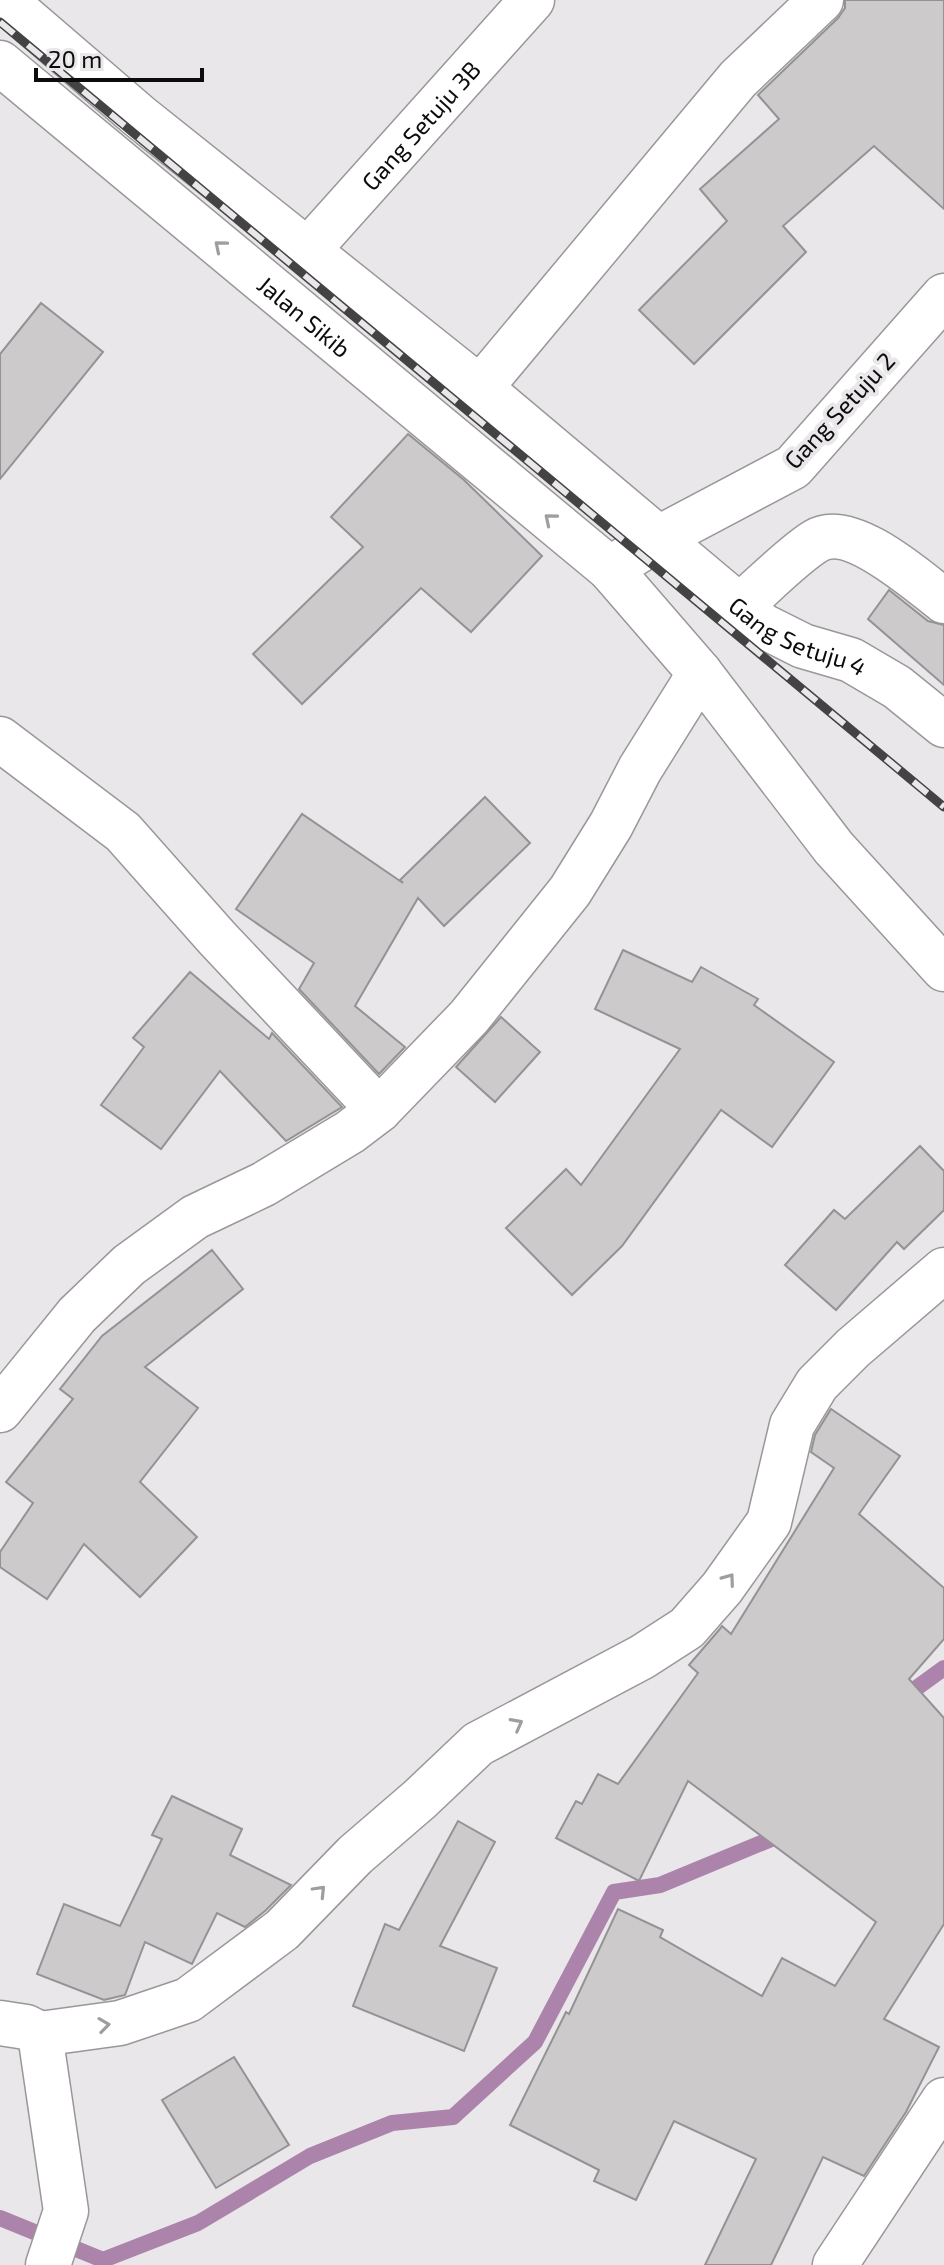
<svg xmlns="http://www.w3.org/2000/svg" width="944" height="2265" viewBox="0 0 944 2265" font-family="'Exo 2',sans-serif">
<style>
.lines{fill:none;stroke-linecap:round;stroke-linejoin:round}
.stream{stroke:#ac83ab;stroke-width:16}
.building{fill:#cdcacc;stroke:#949294;stroke-width:2}
.minor-casing{stroke:#9a9799;stroke-width:47}
.minor{stroke:#fff;stroke-width:44}
.rail-casing{stroke:#444344;stroke-width:9}
.rail{stroke:#e9e7e9;stroke-width:6;stroke-dasharray:18;stroke-linecap:butt}
.oneway{stroke:#9e9e9e}
.labels{text-anchor:middle;dominant-baseline:central;stroke-width:8;stroke-linejoin:round;paint-order:stroke}
.street-label{font-size:24px;fill:#0c0c0c;stroke:#e9e7e9}
</style>
<rect width="100%" height="100%" fill="#e9e7e9"/>
<g class="lines">
<g class="stream">
<path d="M900 1700 944 1668"/>
<path d="M0 2218 103 2260 198 2223 310 2156 392 2123 453 2117 535 2042 614 1892 660 1885 771 1839 784 1825"/>
</g>
</g>
<g class="building">
<path d="M845 0H944V209L874 146 783 226 806 252 694 364 639 310 727 221 700 189 779 119 758 95 838 18 845 8Z"/>
<path d="M41 303 103 352 0 479V354Z"/>
<path d="M408 434 464 480 542 556 471 632 421 588 302 704 253 654 363 547 331 517Z"/>
<path d="M889 590 928 621 944 625V685L868 619Z"/>
<path d="M485 797 530 843 444 926 418 898 355 1006 405 1047 379 1074 299 989 314 963 236 909 302 814 403 883 400 880Z"/>
<path d="M623 950 692 982 701 967 758 999 754 1005 834 1062 772 1147 721 1110 622 1246 572 1295 506 1228 566 1169 581 1185 680 1049 595 1009Z"/>
<path d="M190 972 269 1039 272 1033 342 1107 286 1141 220 1071 161 1149 101 1105 144 1047 133 1038Z"/>
<path d="M501 1017 540 1052 495 1102 456 1067Z"/>
<path d="M920 1146 944 1171V1210L904 1249 897 1242 836 1310 785 1265 834 1210 845 1219Z"/>
<path d="M212 1250 243 1289 145 1367 198 1408 140 1482 197 1537 140 1597 84 1544 47 1599 0 1567V1552L33 1503 6 1482 73 1399 60 1389 102 1336Z"/>
<path d="M831 1409 900 1456 859 1514 944 1588V1639L909 1679 944 1718V1924L884 2019 939 2047 906 2112 864 2176 823 2157 771 2265H705L756 2159 674 2121 636 2200 594 2181 599 2170 510 2125 566 2012 569 2014 618 1909 663 1930 660 1937 762 1996 782 1958 835 1986 876 1922 688 1781 639 1881 556 1838 576 1801 582 1804 598 1774 618 1784 698 1673 689 1665 719 1630 722 1626 731 1634 834 1468 811 1452 815 1435Z"/>
<path d="M172 1796 242 1829 230 1855 291 1885 265 1911 245 1927 217 1913 192 1964 145 1942 125 1995 104 2000 37 1974 64 1904 120 1926 162 1839 152 1835Z"/>
<path d="M458 1821 495 1842 440 1946 497 1968 464 2051 353 2006 385 1924 399 1930Z"/>
<path d="M234 2057 289 2145 216 2188 162 2100Z"/>
</g>
<g class="lines">
<defs>
<g id="minor">
<path id="s1" d="M4 0 139 116 480 388 763 626 803 646 851 660 897 687 944 725"/>
<path id="s2" d="M0 63 610 569"/>
<path id="s3" d="M308 250 532 0"/>
<path d="M944 296 793 467 657 539 610 569 700 673 834 848 944 969"/>
<path d="M480 388 738 79 821 0"/>
<path d="M741 605C762 587 793 555 816 541 850 520 918 581 944 601"/>
<path d="M0 739 123 832 217 938 379 1110"/>
<path d="M0 1410 77 1315 129 1265 195 1217 264 1184 350 1132 379 1110 469 1017 570 891 611 825 640 769 700 673"/>
<path d="M0 2023 26 2027 40 2034 120 2023 188 2000 282 1930 355 1855 420 1799 478 1744 642 1657 687 1628 722 1588 769 1522 792 1425 817 1384 853 1348 944 1270"/>
<path d="M40 2034 66 2211 48 2265"/>
<path d="M835 2265 944 2100"/>
</g>
</defs>
<use href="#minor" class="minor-casing"/>
<use href="#minor" class="minor"/>
<defs>
<path id="rail" d="M0 22 944 807"/>
</defs>
<use href="#rail" class="rail-casing"/>
<use href="#rail" class="rail"/>
</g>
<defs><path id="oneway-chevron" d="M-2-3.5L2.5 0L-2 3.5" fill="none" stroke-width="1.6" stroke-linecap="round" stroke-linejoin="round" transform="scale(2)"/></defs>
<g class="oneway">
<use href="#oneway-chevron" transform="translate(220 246) rotate(-140)"/>
<use href="#oneway-chevron" transform="translate(550 519) rotate(-140)"/>
<use href="#oneway-chevron" transform="translate(729 1579) rotate(-54)"/>
<use href="#oneway-chevron" transform="translate(517 1724) rotate(-28)"/>
<use href="#oneway-chevron" transform="translate(320 1891) rotate(-46)"/>
<use href="#oneway-chevron" transform="translate(104 2025) rotate(-8)"/>
</g>
<g class="labels">
<g class="street-label">
<text stroke="none"><textPath href="#s3" startOffset="168">Gang Setuju 3B</textPath></text>
<text stroke="none"><textPath href="#s2" startOffset="396">Jalan Sikib</textPath></text>
<text transform="translate(839 410) rotate(-47)">Gang Setuju 2</text>
<text stroke="none"><textPath href="#s1" startOffset="1020">Gang Setuju 4</textPath></text>
</g>
</g>
<path d="M36 68v12h166v-12" fill="none" stroke="#0c0c0c" stroke-width="4"/>
<text x="48" y="68" font-size="24" fill="#0c0c0c" stroke="#e9e7e9" stroke-width="6" paint-order="stroke">20 m</text>
</svg>
